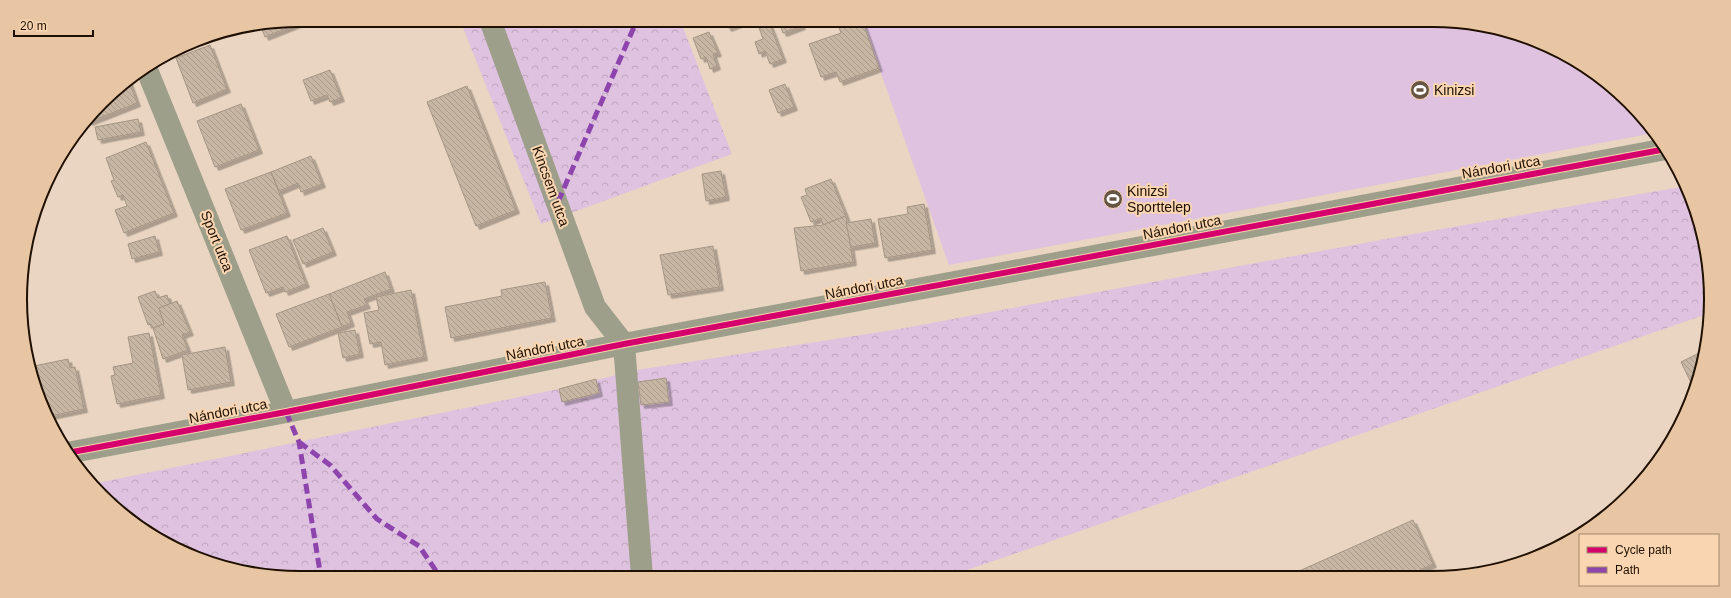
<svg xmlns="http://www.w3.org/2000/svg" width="1731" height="598" viewBox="0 0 1731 598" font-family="Arial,sans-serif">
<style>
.grass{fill:#dfc2e0}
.forest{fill:url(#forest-crowns)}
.building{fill:url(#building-back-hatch);stroke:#a59584;filter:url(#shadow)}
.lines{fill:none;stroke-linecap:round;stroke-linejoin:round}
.minor{stroke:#9d9f8a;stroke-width:22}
.quiet{stroke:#8e44ad;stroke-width:5;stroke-dasharray:10 5;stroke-linecap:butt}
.cycleway-casing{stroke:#f9d6b1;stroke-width:8}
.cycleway{stroke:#d6006c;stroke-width:6}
.labels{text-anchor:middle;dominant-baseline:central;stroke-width:4;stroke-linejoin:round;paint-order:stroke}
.poi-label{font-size:14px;fill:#1f1001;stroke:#f9d6b1;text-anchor:start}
.street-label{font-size:14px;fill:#1f1001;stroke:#f9d6b1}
.rim{fill:none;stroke:#1f1001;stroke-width:2}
</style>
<defs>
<pattern id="forest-crowns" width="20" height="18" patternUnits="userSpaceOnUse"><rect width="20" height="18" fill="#dfc2e0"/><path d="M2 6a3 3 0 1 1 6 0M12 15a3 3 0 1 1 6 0" fill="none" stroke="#bfa6be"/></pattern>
<pattern id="building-back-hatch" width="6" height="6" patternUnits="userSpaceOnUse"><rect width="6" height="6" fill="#c7b6a4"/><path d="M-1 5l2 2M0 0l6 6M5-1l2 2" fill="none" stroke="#aa9b8b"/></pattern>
<filter id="shadow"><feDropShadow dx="3.5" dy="3.5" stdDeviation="0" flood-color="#0004"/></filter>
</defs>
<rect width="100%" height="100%" fill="#e9d5c1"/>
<path class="grass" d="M862 20H1432C1455 23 1481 24 1504 30 1563 45 1619 83 1654 133L949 265Z"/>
<g class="forest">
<path d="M460 20H680L732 154 541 224Z"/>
<path d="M1686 186 1696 209 1709 262 1710 313 947 577 299 578 227 569 144 531 102 496 92 484 559 389 637 370 899 329 1402 236Z"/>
</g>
<g class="building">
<path d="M299 20 300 23 265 37 260 24Z"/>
<path d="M724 20H749L728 28Z"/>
<path d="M762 20H768L783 59 770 64 765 51 759 54 755 42 763 39 757 22Z"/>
<path d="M778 20H799L802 26 783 33Z"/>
<path d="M836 20H862L879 68 840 82 836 72 821 77 809 44 841 33Z"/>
<path d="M709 32 718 53 713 54 717 66 710 69 706 57 701 59 693 38Z"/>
<path d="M210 45 227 89 193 103 176 58Z"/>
<path d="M330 70 341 98 330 102 327 95 311 101 303 80Z"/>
<path d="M129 81 137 103 89 122 88 118 115 89Z"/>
<path d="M785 84 794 107 778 113 769 90Z"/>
<path d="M467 86 516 210 476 226 427 102Z"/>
<path d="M241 104 259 150 215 167 197 121Z"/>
<path d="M138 119 141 132 98 140 95 127Z"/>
<path d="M146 142 174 213 124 233 115 210 127 206 123 195 118 197 111 181 114 180 106 158Z"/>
<path d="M311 156 322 184 301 192 298 183 279 191 271 172Z"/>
<path d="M721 171 726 197 706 201 702 174Z"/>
<path d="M271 172 287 213 241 230 225 189Z"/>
<path d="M831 179 846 216 823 225 821 218 811 222 801 197 807 195 805 189Z"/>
<path d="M924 204 932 250 885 258 878 219 908 214 907 207Z"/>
<path d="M846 216 853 262 801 271 794 228 823 225Z"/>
<path d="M871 219 875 243 851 247 846 223Z"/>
<path d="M323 228 333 252 303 264 293 240Z"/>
<path d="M155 236 159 252 132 259 128 244Z"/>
<path d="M287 236 306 284 285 292 283 287 266 293 249 250Z"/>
<path d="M713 246 720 287 668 295 660 255Z"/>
<path d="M385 272 391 289 364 299 367 305 347 312 351 323 342 327 329 294Z"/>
<path d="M545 282 552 318 451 338 445 307 502 296 501 290Z"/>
<path d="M411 290 424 357 385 365 381 342 370 344 364 313 379 310 376 297Z"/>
<path d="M155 291 158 298 167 295 170 304 159 308 164 324 153 328 151 324 148 325 138 297Z"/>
<path d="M329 294 342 327 289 347 276 314Z"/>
<path d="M177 301 190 332 182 335 188 350 163 359 153 328 164 324 159 308Z"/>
<path d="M355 330 360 354 343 358 338 333Z"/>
<path d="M149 333 161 395 117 404 111 376 115 375 113 367 133 363 128 337Z"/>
<path d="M225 347 231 382 188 390 182 355Z"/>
<path d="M1703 351 1704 354 1702 371 1694 389 1681 362Z"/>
<path d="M68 359 70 368 75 367 84 409 50 416 29 367Z"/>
<path d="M666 378 669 402 641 405 638 382Z"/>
<path d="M596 379 599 393 562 402 559 389Z"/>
<path d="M1413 520 1433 564 1407 576H1288Z"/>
</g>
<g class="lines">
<g class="minor">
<path d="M490 20 595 307 624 344 642 577"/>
<path d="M147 70 286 412"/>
<path d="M67 453 286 412 624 344 1666 149"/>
</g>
<g class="quiet">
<path d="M558 202 637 20"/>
<path d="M286 412 299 442 321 578"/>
<path d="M299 442 330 465 377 519 419 546 441 578"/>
</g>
<defs>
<path id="cycleway" d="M67 453 286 412 624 344 1666 149"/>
</defs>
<use href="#cycleway" class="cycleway-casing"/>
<use href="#cycleway" class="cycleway"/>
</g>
<defs>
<symbol id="stadium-disc" viewBox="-11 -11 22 22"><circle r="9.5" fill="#654" stroke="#f9d6b1"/><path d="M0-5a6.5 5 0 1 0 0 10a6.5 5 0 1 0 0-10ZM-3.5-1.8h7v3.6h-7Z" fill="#fff"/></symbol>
</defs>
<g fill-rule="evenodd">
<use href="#stadium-disc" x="1409" y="79" width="22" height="22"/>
<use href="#stadium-disc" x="1102" y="188" width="22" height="22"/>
</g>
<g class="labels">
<g class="poi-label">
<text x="1434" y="90">Kinizsi</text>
<text x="1127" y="191">Kinizsi<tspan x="1127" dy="16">Sporttelep</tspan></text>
</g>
<g class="street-label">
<text transform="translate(1501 167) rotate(-10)">Nándori utca</text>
<text transform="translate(551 186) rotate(70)">Kincsem utca</text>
<text transform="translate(1182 227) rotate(-11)">Nándori utca</text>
<text transform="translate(217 241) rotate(68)">Sport utca</text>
<text transform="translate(864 287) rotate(-11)">Nándori utca</text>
<text transform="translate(545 348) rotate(-11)">Nándori utca</text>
<text transform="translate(228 411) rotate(-11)">Nándori utca</text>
</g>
</g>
<path d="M0 0H1731V598H0ZM299 27H1432A272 272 0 0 1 1704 299V299A272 272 0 0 1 1432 571H299A272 272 0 0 1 27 299V299A272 272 0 0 1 299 27Z" fill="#e8c6a3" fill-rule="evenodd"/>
<path class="rim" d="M299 27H1432A272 272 0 0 1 1704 299V299A272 272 0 0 1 1432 571H299A272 272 0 0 1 27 299V299A272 272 0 0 1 299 27Z"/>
<rect x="1579" y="534" width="140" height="52" fill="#f9d6b1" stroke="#a2876b"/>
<rect x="1587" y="547" width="20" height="6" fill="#d6006c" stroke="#a2876b"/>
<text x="1615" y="554" font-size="12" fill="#1f1001">Cycle path</text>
<rect x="1587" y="567" width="20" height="6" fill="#8e44ad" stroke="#a2876b"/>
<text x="1615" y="574" font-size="12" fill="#1f1001">Path</text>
<path d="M14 30v6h79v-6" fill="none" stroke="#1f1001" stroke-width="2"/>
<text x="20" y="30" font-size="12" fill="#1f1001" stroke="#f9d6b1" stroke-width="3" paint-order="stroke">20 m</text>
</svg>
